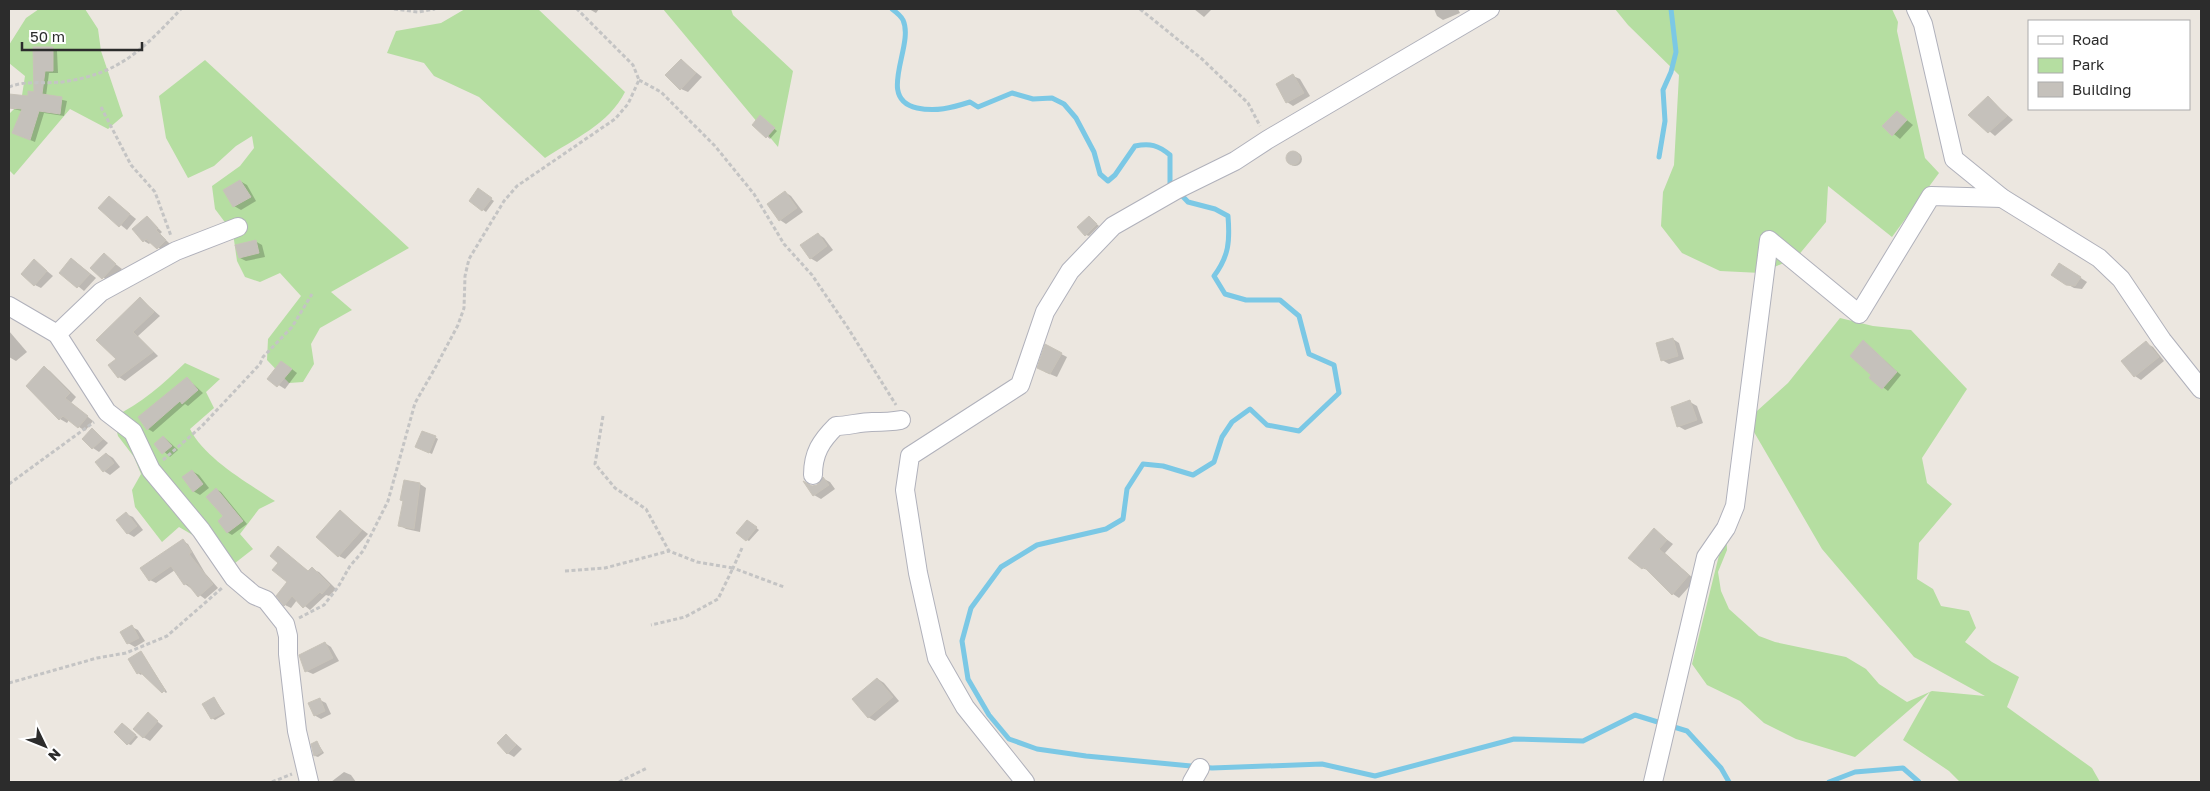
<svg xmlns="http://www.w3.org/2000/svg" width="2210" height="791" viewBox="0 0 2210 791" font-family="'Golos Text',sans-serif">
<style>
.green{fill:#b5dea1}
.shadow{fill:#0003}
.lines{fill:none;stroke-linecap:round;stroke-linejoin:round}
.stream{stroke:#7bc8e5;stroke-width:5}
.building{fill:#c5c1bb;stroke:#c8c3b9}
.minor-casing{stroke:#b0b1bb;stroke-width:20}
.path{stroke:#c4c4c4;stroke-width:3;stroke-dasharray:4 2.5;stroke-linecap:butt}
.minor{stroke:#fff;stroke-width:18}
</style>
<rect width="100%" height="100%" fill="#ece7e0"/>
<g class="green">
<path d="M39 9H85L98 29 101 51 123 116 108 129 70 109 14 175 9 170V114L21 102 25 76 9 63V45L26 18Z"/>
<path d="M465 9H538L625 92C609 124 574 139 545 158L479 97 434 76 424 63 387 53 396 31 441 23Z"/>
<path d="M663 9H731L733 15 793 71 778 147Z"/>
<path d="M1615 9H1892L1898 22 1897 31 1925 158 1939 173 1892 237 1828 186 1826 222 1797 257 1761 273 1720 271 1682 253 1661 226 1663 192 1674 165 1679 75 1628 25Z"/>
<path d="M205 60 409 248 331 292 352 310 320 328 311 344 314 364 303 382 289 383 267 360 268 339 301 296 280 273 260 282 245 277 237 261 233 233 215 209 212 186 240 166 254 148 252 136 236 146 214 166 188 178 166 138 159 96Z"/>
<path d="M1840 318 1873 326 1911 330 1967 389 1922 458 1927 483 1952 504 1919 543 1917 579 1933 589 1941 606 1969 611 1976 628 1965 642 1992 662 2019 677 2007 707 2092 768 2100 782H1960L1949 771 1903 740 1930 692 1855 757 1796 739 1764 723 1740 701 1707 685 1692 664 1726 527 1727 550 1718 572 1721 591 1729 609 1759 636 1775 642 1846 657 1866 669 1879 684 1907 702 1932 691 1985 696 1914 657 1822 549 1747 420 1788 383Z"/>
<path d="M185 363 220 379 206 392 214 408 190 429C205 459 248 483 275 501L259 509 240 534 253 549 230 567 203 541 179 527 162 542 135 507 132 490 141 474 134 457 118 436 113 417C141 404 163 384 185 363Z"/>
</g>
<g class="shadow">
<path d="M589 9H599L596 13Z"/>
<path d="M1194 9H1212L1204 17Z"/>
<path d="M1434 9H1458L1460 13 1443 20 1437 16Z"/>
<path d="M52 48 57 51 58 73H49L46 96 67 101 64 116 44 113 35 142 18 135 22 111 9 108V96L29 97 35 93Z"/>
<path d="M681 60 702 77 688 92 681 89Z"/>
<path d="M1293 76 1300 79 1310 96 1293 106 1287 102Z"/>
<path d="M1988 98 2013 120 1995 136 1970 115Z"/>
<path d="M1897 112 1913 125 1900 139 1884 126Z"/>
<path d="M763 119 777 131 770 139 753 125Z"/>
<circle cx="1295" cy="159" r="7"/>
<path d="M240 181 247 185 256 201 241 210 234 206Z"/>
<path d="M481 192 494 201 486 212 471 201Z"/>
<path d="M785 192 791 196 803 212 786 224 780 220Z"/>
<path d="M109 197 136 219 127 230 100 208Z"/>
<path d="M147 217 162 232 160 234 170 244 163 251 151 242 149 244 144 241Z"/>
<path d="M1089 217 1099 226 1089 236 1086 235Z"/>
<path d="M818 234 824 238 833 250 817 262 810 258Z"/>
<path d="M255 241 262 245 265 257 246 261 240 258Z"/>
<path d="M104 255 122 269 109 282 92 268Z"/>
<path d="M72 259 96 278 84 291 61 272Z"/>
<path d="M35 261 53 276 41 288 35 285Z"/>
<path d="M2066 268 2087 282 2082 289 2074 288 2067 284Z"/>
<path d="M140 298 160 316 138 336 158 356 125 381 119 377 118 360Z"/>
<path d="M9 331 27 352 16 361 9 357Z"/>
<path d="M1673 339 1679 343 1684 359 1669 364 1662 360Z"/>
<path d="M1864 342 1901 375 1888 391 1871 378 1873 375Z"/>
<path d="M2146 343 2153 347 2164 361 2141 380 2135 376Z"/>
<path d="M1046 346 1067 357 1057 377 1045 372Z"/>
<path d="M288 366 297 373 285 389 269 379Z"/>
<path d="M44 367 50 371 76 397 71 403 93 421 85 431 69 420 67 423 60 419 27 386Z"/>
<path d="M187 378 203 393 188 406 185 404 153 432 148 429Z"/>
<path d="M1690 402 1697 406 1703 423 1685 430 1678 426Z"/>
<path d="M93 430 108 443 99 452 93 448Z"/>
<path d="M164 437 178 450 170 457 156 444Z"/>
<path d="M435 437 438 439 432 454 419 448Z"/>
<path d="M107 454 113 458 120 467 110 475 104 471Z"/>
<path d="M192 471 199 475 209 488 200 495 193 491Z"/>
<path d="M824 479 830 482 835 489 821 499 814 495 807 484 812 487 818 486Z"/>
<path d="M420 484 426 488 420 532 406 529 399 525Z"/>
<path d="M216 489 221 492 247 524 232 535 227 532Z"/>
<path d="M340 512 368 534 345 559 339 556Z"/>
<path d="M126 514 133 517 143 530 134 537 127 533Z"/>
<path d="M750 523 759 530 749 541 747 540Z"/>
<path d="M1654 530 1673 544 1665 553 1695 580 1679 598 1673 594 1650 571 1642 568Z"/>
<path d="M183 541 188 544 205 573 218 588 205 599 185 584 175 570 156 583 150 580Z"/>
<path d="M279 548 309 572 312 569 319 572 336 589 329 596 326 595 310 610 297 600 291 608 285 605 278 596 288 582 280 563Z"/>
<path d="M132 627 138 630 145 641 135 647 128 643Z"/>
<path d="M325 643 331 647 339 661 313 674 306 671Z"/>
<path d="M141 652 167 692 166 693 143 673 141 675 138 673Z"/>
<path d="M878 679 884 683 899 701 875 721 868 717Z"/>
<path d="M214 698 225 714 215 720 212 718Z"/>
<path d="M320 700 326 703 331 714 321 719 314 715Z"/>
<path d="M148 714 163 726 150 741 143 737Z"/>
<path d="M123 724 138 737 131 745 128 744Z"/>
<path d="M506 735 522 749 514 757 507 753Z"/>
<path d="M317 742 324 753 318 757 315 756 312 745Z"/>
<path d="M344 772 351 775 356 782H331Z"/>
</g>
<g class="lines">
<g class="stream">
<path d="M892 9C896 12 901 16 903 20 915 46 875 99 917 108 936 112 951 108 970 102L978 107 1012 93 1033 99 1052 98 1064 104 1076 118 1094 152 1100 174 1108 181 1115 175 1135 146C1150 143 1158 145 1170 155V183L1188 202 1215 209 1228 216C1230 241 1229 256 1214 276L1225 294 1246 300H1280L1299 316 1309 354 1334 365 1339 393 1299 431 1267 425 1250 409 1232 422 1222 437 1214 462 1193 475 1163 466 1143 464 1127 489 1123 519 1106 529 1037 545 1001 567 971 608 962 641 968 679 989 715 1009 739 1037 749 1086 756 1212 768 1322 764 1375 776 1514 739 1583 741 1635 715 1687 731 1721 768 1729 782"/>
<path d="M1659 157 1665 121 1663 90 1671 72 1676 52 1671 9"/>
<path d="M1829 782 1855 772 1903 768 1919 782"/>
</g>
</g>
<g class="building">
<path d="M33 47H53V71H45L42 94 62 97 60 114 39 111 30 140 12 133 22 109 9 108V94L28 96V91L34 92Z"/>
<path d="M681 59 696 73 680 90 665 75Z"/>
<path d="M1293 74 1304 93 1286 103 1276 84Z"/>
<path d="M1988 96 2007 116 1988 133 1968 115Z"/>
<path d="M1897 111 1907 120 1892 136 1882 126Z"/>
<path d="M760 115 775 128 766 138 752 125Z"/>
<circle cx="1293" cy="158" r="7"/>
<path d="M240 180 251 197 233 207 223 190Z"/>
<path d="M478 188 492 198 482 211 469 201Z"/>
<path d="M785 191 797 208 779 221 767 204Z"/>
<path d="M109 196 130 214 119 227 98 208Z"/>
<path d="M147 216 158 228 156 230 166 240 157 249 146 239 143 242 132 229Z"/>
<path d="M1089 216 1097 224 1085 236 1077 227Z"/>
<path d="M818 233 827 246 810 259 800 245Z"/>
<path d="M256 240 259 253 239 258 235 245Z"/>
<path d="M104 253 116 264 102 279 90 268Z"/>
<path d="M71 258 90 274 77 288 59 273Z"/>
<path d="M34 259 47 271 34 286 21 274Z"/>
<path d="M2059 263 2081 277 2075 286 2066 285 2051 275Z"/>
<path d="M140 297 154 312 133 332 153 352 118 378 108 365 116 359 96 340Z"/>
<path d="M1673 338 1678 356 1661 361 1656 343Z"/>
<path d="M1863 340 1897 372 1882 389 1869 378 1871 375 1850 356Z"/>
<path d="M2146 341 2159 357 2134 377 2121 361Z"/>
<path d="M1045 344 1062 353 1050 374 1037 368Z"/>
<path d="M281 361 292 369 277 387 267 379Z"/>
<path d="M44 366 70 393 65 398 88 416 78 428 63 416 59 420 26 386Z"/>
<path d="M187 377 198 390 182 404 180 401 147 430 138 417Z"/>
<path d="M1690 400 1697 420 1677 427 1671 407Z"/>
<path d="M92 428 103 439 92 449 82 439Z"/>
<path d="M422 431 436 436 429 453 415 447Z"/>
<path d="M163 436 172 446 162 454 154 444Z"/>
<path d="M106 453 114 463 103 472 95 462Z"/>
<path d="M192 470 203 484 193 492 182 477Z"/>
<path d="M823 477 829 485 813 496 803 481 812 486 817 485Z"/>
<path d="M404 480 420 483 414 529 398 526 403 501 400 500Z"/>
<path d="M216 488 243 521 227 533 218 521 223 516 206 497Z"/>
<path d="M340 510 362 530 338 557 316 537Z"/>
<path d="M126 512 137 526 127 534 116 520Z"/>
<path d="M747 520 757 527 746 541 736 533Z"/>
<path d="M1654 528 1667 540 1659 549 1689 575 1672 595 1644 567 1642 569 1628 558Z"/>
<path d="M183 539 192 552 189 554 213 584 198 597 187 583 184 585 171 566 149 581 140 568Z"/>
<path d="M278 546 308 571 312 567 330 585 322 594 320 592 303 608 292 596 284 606 276 596 287 582 272 570 278 563 270 556Z"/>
<path d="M132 625 139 638 127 644 120 632Z"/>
<path d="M325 642 333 658 305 672 299 655Z"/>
<path d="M141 651 165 690 162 693 140 672 137 674 128 659Z"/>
<path d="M877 678 893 697 868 718 852 699Z"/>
<path d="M214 697 223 713 211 719 202 704Z"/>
<path d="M320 698 325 711 314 716 308 703Z"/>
<path d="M148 712 158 721 143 738 133 729Z"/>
<path d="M122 723 136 735 127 745 114 732Z"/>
<path d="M506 734 516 745 507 754 497 743Z"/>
<path d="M317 741 322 752 314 756 311 744Z"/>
</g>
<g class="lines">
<defs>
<g id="minor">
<path d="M1916 9 1923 24 1954 159 2002 198 2099 258 2121 279 2162 340 2201 389"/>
<path d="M9 306 57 334 107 412 133 432 151 470 201 530 234 578 254 595 266 600 285 624 288 636V654L297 731 309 782"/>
<path d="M57 334 101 292 176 251 238 227"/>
<path d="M813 475C813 453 821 441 836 426 848 426 860 422 872 422 882 422 890 422 901 420"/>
<path d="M1025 782 965 707 937 658 918 573 905 490 910 456 1020 385 1045 312 1070 271 1113 226 1176 190 1235 161 1267 140 1490 9"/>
<path d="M1192 782 1200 768"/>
<path d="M1653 782 1706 557 1726 528 1735 506 1769 240 1859 314 1931 196 2002 198"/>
</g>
</defs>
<use href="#minor" class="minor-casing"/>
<g class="path">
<path d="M394 9 418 12 435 9"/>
<path d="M1140 9 1202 59 1248 103 1260 126"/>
<path d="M639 80 661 92 715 146 754 194 784 244 812 275 848 328 896 405"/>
<path d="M9 87C26 80 45 84 62 82 120 74 143 49 181 9"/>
<path d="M101 107 131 165 155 192 171 236"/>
<path d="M603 416 595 464 615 488 646 509 669 551 697 562 733 568 718 599 685 617 651 625"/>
<path d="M163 460 202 426 260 364 263 357 292 327 312 294"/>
<path d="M9 484 94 422"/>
<path d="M742 548 733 568 784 587"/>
<path d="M565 571 605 568 669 551"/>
<path d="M299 618 324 605 338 587 350 566 363 551 388 501 415 403 434 370 458 325 464 308 465 276 469 259 504 201 517 186 615 119 628 104 639 80 633 65 577 9"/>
<path d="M9 683 97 658 126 653 167 636 222 588"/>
<path d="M272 782 292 774"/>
<path d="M619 782 647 768"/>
</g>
<use href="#minor" class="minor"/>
</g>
<rect width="2210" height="791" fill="none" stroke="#2c2c2c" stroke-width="20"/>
<rect x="2028" y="20" width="162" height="90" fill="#ffffff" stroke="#ababab"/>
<rect x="2038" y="36" width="25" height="8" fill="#ffffff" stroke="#ababab"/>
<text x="2072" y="45" font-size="15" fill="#2c2c2c">Road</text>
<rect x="2038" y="58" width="25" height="15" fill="#b5dea1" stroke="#ababab"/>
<text x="2072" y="70" font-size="15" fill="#2c2c2c">Park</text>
<rect x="2038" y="82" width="25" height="15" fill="#c5c1bb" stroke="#ababab"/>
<text x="2072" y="95" font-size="15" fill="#2c2c2c">Building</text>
<g transform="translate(45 746) rotate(133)" stroke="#ffffff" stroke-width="4" paint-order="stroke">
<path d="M0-4L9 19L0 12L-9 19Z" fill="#2c2c2c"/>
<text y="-8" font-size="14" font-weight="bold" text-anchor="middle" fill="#2c2c2c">N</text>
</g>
<path d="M22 42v8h120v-8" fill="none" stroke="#2c2c2c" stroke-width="2.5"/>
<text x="30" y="42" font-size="15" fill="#2c2c2c" stroke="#ffffff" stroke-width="4" paint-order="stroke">50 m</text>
</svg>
